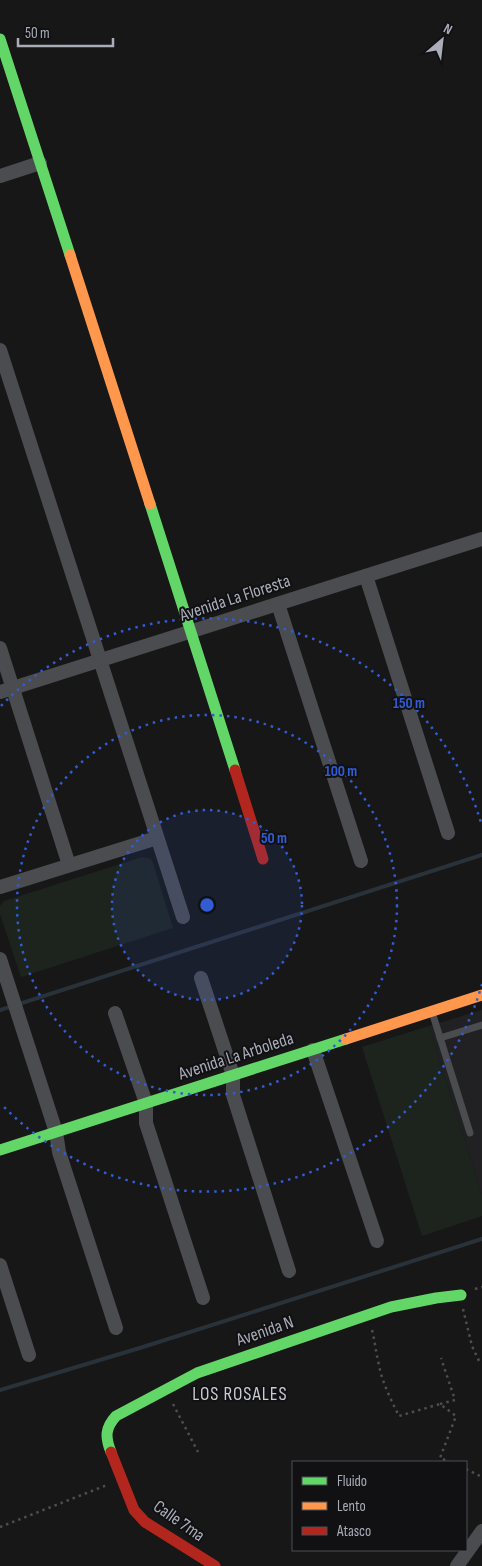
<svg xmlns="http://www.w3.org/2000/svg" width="482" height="1566" viewBox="0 0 482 1566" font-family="'Sofia Sans Condensed',sans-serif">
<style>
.built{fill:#212123}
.green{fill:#1d241e}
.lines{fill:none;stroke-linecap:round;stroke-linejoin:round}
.stream{stroke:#2a3239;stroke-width:4}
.path{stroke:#4d4e52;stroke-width:2.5;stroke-dasharray:2.5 4;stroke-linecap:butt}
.lane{stroke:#4b4c50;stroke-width:7}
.street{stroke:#4b4c50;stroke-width:14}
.fast{stroke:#63d668;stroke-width:11}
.slow{stroke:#ff974d;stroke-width:11}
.jam{stroke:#b3261e;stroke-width:11}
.ring{fill:none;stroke:#325cd3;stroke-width:2.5;stroke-dasharray:2.5 5}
.labels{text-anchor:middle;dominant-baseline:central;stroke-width:4;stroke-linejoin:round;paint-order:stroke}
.street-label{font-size:18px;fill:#a8adb8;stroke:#111113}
.neighbourhood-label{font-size:19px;letter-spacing:1px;fill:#c9ccd4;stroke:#111113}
.centre{fill:#325cd3;stroke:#111113;stroke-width:2.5}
.ring-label{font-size:15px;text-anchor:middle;font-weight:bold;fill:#325cd3;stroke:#111113;stroke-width:4;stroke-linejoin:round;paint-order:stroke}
</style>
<rect width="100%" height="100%" fill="#171717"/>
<path class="built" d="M482 1010V1195L429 1026Z"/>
<g class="green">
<path d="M142 857 151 859 153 863 173 928 21 977 0 914V906L4 901Z"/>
<path d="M429 1026 482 1195V1216L422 1236 362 1047Z"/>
</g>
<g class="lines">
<g class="stream">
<path d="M0 1010 482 855"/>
<path d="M0 1390 143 1347 482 1239"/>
</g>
<g class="path">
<path d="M475 1289 482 1287"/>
<path d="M463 1309 472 1346 480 1363"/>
<path d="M372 1330C375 1342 376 1353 379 1365 382 1382 391 1400 399 1416L440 1404 456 1416 440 1458 450 1462"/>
<path d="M173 1404 198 1452"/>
<path d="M440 1404 455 1400 441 1358"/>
<path d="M466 1469 482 1477"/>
<path d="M0 1527 107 1485"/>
</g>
<g class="lane">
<path d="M432 1012 470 1133"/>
<path d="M440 1038 482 1025"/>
</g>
<g class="street">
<path d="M0 176 40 163"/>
<path d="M0 350 183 917"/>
<path d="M366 576 448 833"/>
<path d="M278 604 361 861"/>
<path d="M0 648 69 865"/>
<path d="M0 692 482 539"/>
<path d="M0 887 157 838"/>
<path d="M0 959 56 1132 59 1152 116 1328"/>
<path d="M201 978 233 1075V1095L289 1271"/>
<path d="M115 1013 146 1103V1123L203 1298"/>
<path d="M313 1050 377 1241"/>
<path d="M0 1265 29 1355"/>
<path d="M457 1566 482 1531"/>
</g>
<g class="fast">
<path d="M0 39 70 255"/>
<path d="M150 504 235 770"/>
<path d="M0 1150 346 1039"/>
<path d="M111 1452C105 1437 105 1428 116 1416L197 1373 391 1307 436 1298 461 1295"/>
</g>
<g class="slow">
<path d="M70 255 150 504"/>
<path d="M346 1039 482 995"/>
</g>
<g class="jam">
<path d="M235 770 263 859"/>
<path d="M111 1452 134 1510 145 1522 215 1566"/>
</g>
</g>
<circle cx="207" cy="905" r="95" fill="#325cd3" fill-opacity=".12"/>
<g class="ring">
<circle cx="207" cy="905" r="95"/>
<circle cx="207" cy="905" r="190"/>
<path d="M482 984A286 286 0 0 1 1 1104M1 706A286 286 0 0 1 482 826"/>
</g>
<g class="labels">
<g class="street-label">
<text transform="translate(235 598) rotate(-18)">Avenida La Floresta</text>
<text transform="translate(236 1056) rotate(-18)">Avenida La Arboleda</text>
<text transform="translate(265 1331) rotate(-19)">Avenida N</text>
<text transform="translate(179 1521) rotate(35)">Calle 7ma</text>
</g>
<g class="neighbourhood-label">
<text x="240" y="1394">LOS ROSALES</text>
</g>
</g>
<circle cx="207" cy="905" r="8" class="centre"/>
<g class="ring-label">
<text x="409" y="708">150 m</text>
<text x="341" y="776">100 m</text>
<text x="274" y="843">50 m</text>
</g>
<rect x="292" y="1461" width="175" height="90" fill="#111113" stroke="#4d4f55"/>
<rect x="302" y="1477" width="25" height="8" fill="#63d668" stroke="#4d4f55"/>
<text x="337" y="1486" font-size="15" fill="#a8adb8">Fluido</text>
<rect x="302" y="1502" width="25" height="8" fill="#ff974d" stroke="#4d4f55"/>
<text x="337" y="1511" font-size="15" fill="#a8adb8">Lento</text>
<rect x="302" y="1527" width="25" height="8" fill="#b3261e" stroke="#4d4f55"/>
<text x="337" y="1536" font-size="15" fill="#a8adb8">Atasco</text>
<g transform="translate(442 40) rotate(28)" stroke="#111113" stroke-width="4" paint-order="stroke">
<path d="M0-4L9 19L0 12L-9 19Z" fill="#a8adb8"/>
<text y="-8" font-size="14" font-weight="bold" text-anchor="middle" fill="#a8adb8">N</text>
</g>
<path d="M18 38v8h95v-8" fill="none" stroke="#a8adb8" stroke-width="2.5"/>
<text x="25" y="38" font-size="15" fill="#a8adb8" stroke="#111113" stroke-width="4" paint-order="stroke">50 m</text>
</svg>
